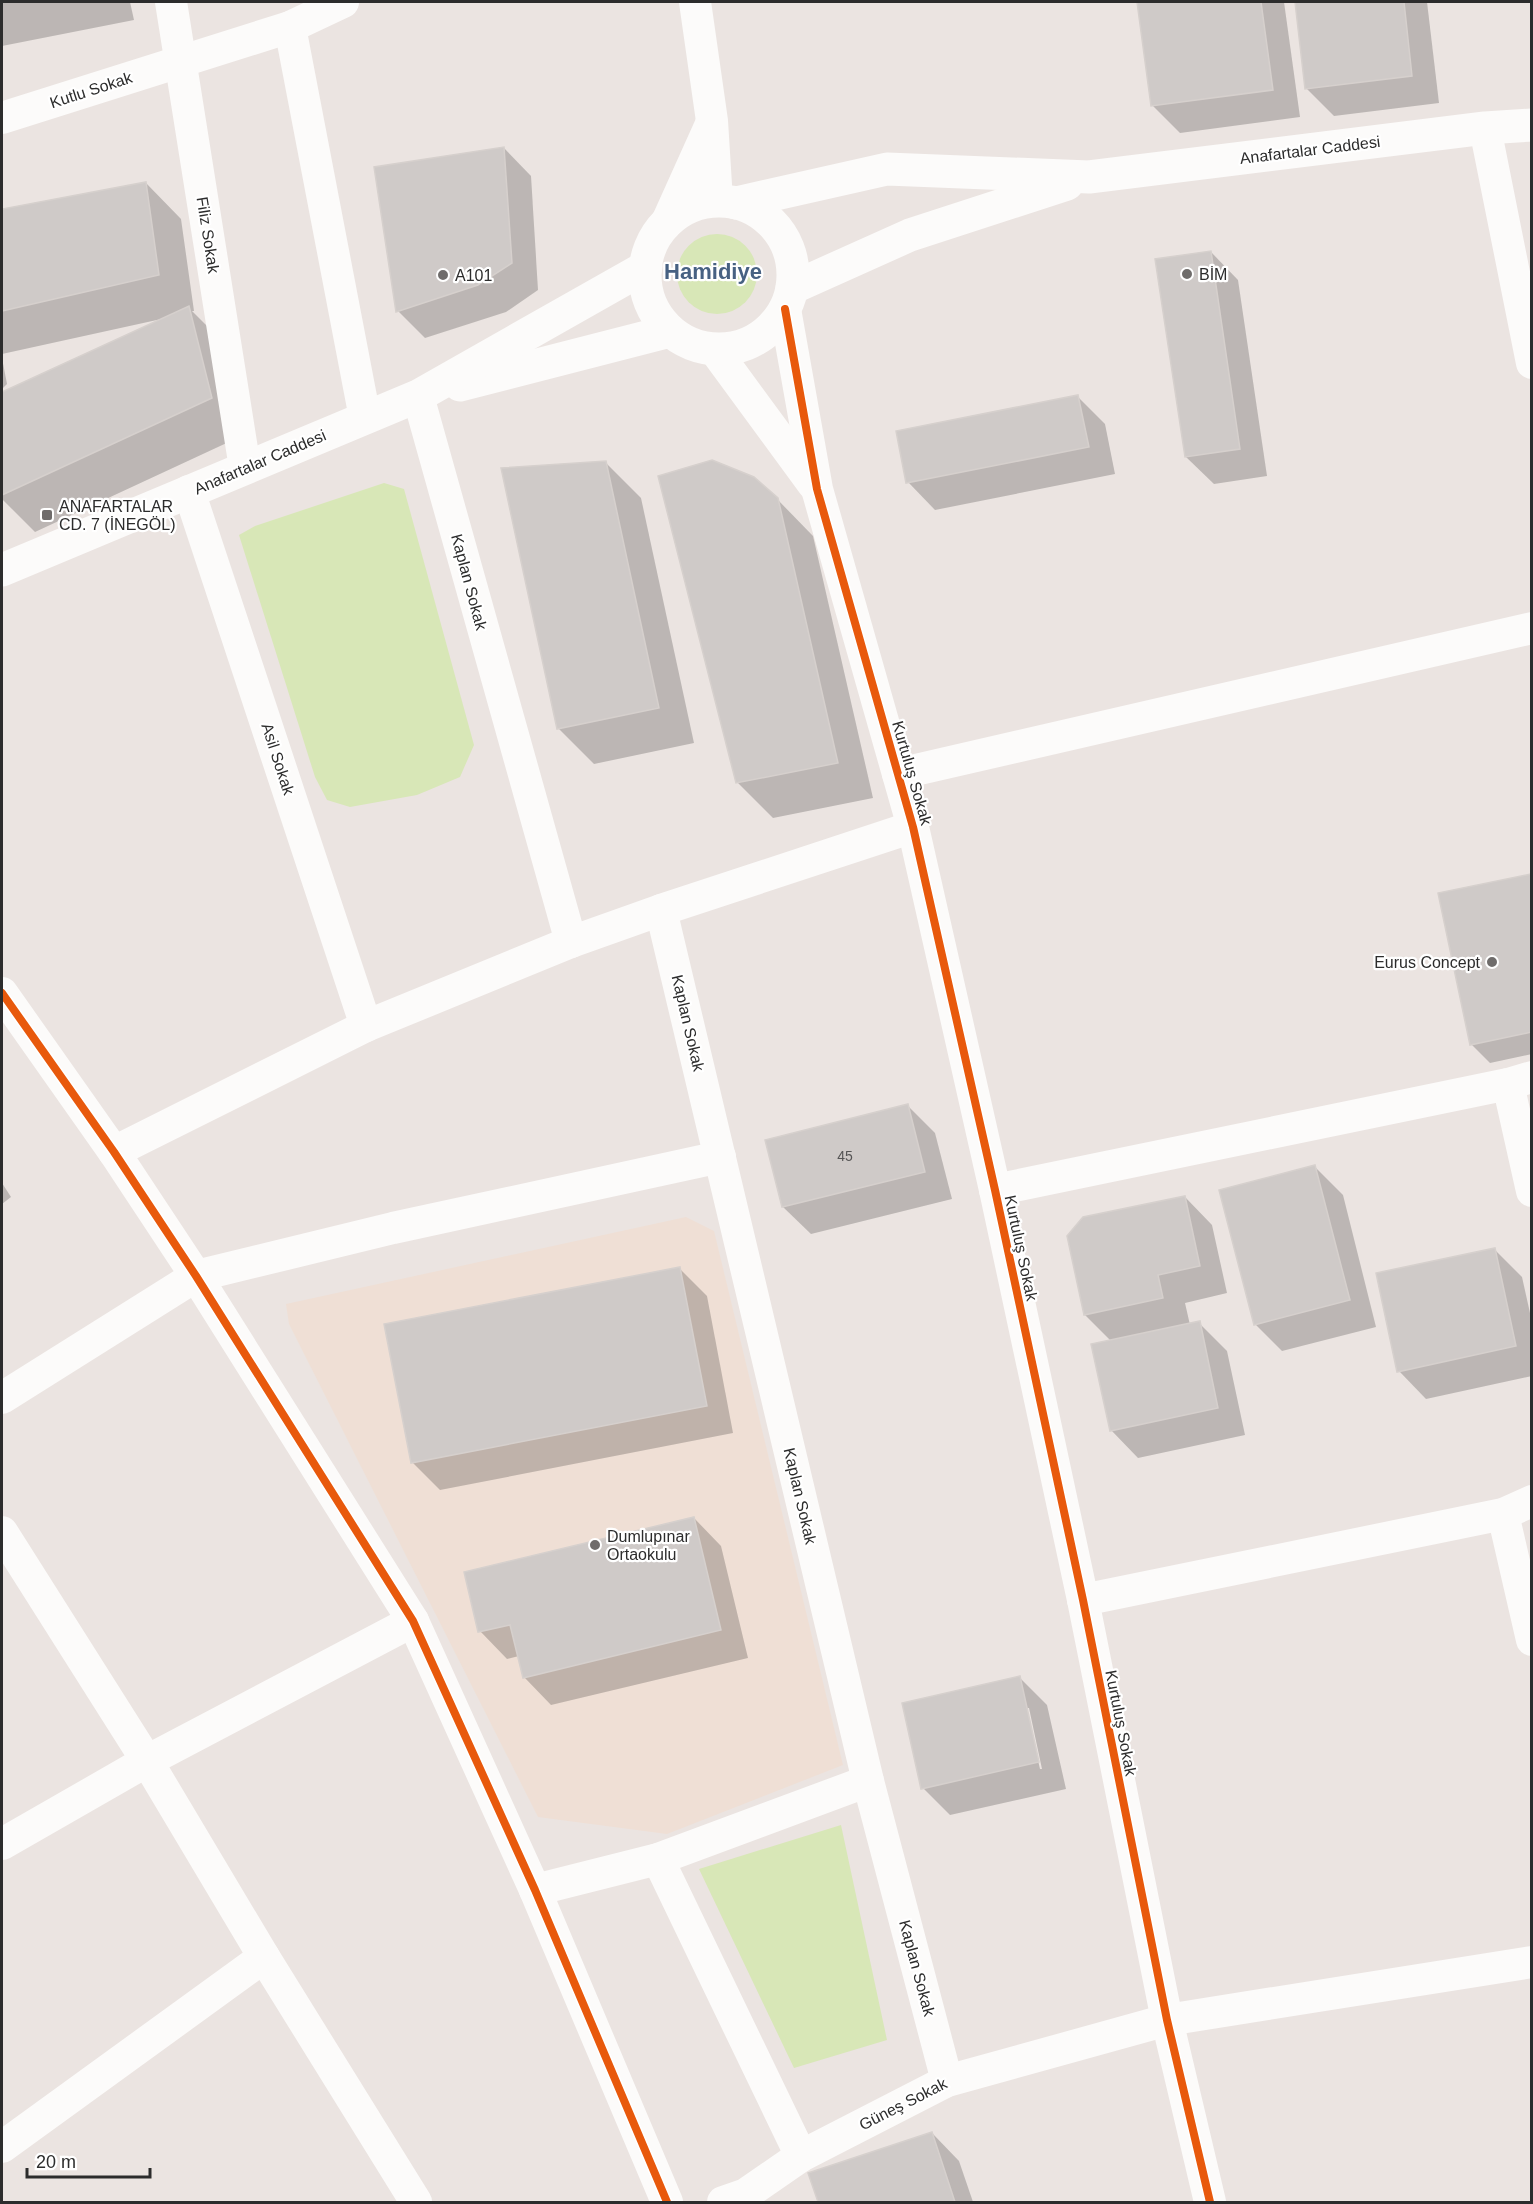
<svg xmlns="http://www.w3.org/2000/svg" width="1533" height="2204" viewBox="0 0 1533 2204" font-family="Arial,sans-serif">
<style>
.education{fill:#efdfd5}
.green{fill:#d8e7b7}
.shadow{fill:#0003;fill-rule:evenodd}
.building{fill:#cfcac8;stroke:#d6d0cd;stroke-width:1.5}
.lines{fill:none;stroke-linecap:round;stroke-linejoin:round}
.street{stroke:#fcfbfa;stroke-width:32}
.secondary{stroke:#fcfbfa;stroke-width:33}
.cycleway-casing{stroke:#fff;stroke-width:11}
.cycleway{stroke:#e8590c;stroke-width:8}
.poi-dot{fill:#6f6c6b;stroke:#fff;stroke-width:2}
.labels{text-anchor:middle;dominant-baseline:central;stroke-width:4.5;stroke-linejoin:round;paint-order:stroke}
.number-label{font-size:14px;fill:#565555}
.street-label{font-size:16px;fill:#2c2c2c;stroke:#fff}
.poi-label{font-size:16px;fill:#2c2c2c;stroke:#fff;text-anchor:start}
.district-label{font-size:22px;font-weight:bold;fill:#476182;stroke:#fff}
</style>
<rect width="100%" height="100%" fill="#ebe4e1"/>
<path class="education" d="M686 1217 714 1231 843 1765 667 1834 538 1817 289 1324 286 1304Z"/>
<g class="green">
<circle cx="717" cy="274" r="40"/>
<path d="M384 483 404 489 474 745 460 777 417 795 350 807 327 800 315 777 239 535 255 526Z"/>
<path d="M841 1825 887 2040 794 2068 699 1869Z"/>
</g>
<g class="shadow">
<path d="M2 2H130L134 20 2 46Z"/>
<path d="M1138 2H1284L1300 117 1180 133 1153 106Z"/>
<path d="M1296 2H1427L1439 103 1334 116 1307 89Z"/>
<path d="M504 148 531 176 538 290 506 312 425 338 398 311Z"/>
<path d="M146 183 181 219 194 311H192L225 344 246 434 35 532 2 499V393L166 318 2 354V211Z"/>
<path d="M1211 252 1238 280 1267 476 1214 484 1186 457Z"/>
<path d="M2 358 7 384 2 389Z"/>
<path d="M1078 397 1105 424 1115 474 935 510 908 482Z"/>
<path d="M605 462 641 498 694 743 594 764 559 729Z"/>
<path d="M777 499 813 536 873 798 773 818 737 782Z"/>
<path d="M1530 875 1532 1054 1490 1063 1471 1044Z"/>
<path d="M908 1106 935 1133 952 1199 811 1234 783 1207Z"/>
<path d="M1315 1167 1343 1195 1376 1327 1282 1351 1255 1324Z"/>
<path d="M2 1183 11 1197 2 1204Z"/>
<path d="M1185 1197 1212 1225 1227 1293 1185 1303 1190 1325 1199 1323 1227 1351 1245 1435 1138 1458 1111 1430 1112 1342 1085 1315Z"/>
<path d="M1494 1249 1522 1277 1532 1322V1376L1426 1399 1399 1371Z"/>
<path d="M680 1269 707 1296 733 1433 440 1490 412 1462Z"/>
<path d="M694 1518 721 1546 748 1658 551 1705 524 1677 519 1656 507 1659 480 1631Z"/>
<path d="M1020 1678 1047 1705 1066 1789 950 1815 923 1788ZM1026 1708H1029L1042 1769H1040Z"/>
<path d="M932 2133 959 2161 973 2202H820L810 2174Z"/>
</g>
<g class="building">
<path d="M1137 2H1261L1273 90 1151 106Z"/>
<path d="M1295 2H1404L1412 76 1305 89Z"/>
<path d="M504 147 512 263 478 285 396 312 374 167Z"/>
<path d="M146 182 159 275 2 311V209Z"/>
<path d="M1211 251 1240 449 1185 457 1155 259Z"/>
<path d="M189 306 212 398 2 495V392Z"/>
<path d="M1078 395 1089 447 906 483 896 431Z"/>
<path d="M712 460 754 477 778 498 838 763 736 783 658 476Z"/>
<path d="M606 461 659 708 557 729 501 468Z"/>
<path d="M1531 874 1532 1032 1470 1045 1438 893Z"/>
<path d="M908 1104 925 1172 782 1207 765 1140Z"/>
<path d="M1315 1165 1350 1300 1254 1325 1219 1190Z"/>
<path d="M1185 1196 1200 1266 1158 1275 1163 1298 1084 1315 1067 1236 1083 1217Z"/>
<path d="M1495 1248 1516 1346 1397 1372 1376 1273Z"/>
<path d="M680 1267 707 1406 411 1463 384 1324Z"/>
<path d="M1200 1321 1218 1408 1110 1431 1091 1344Z"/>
<path d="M694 1517 721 1630 523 1678 510 1625 478 1632 464 1572Z"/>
<path d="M1020 1676 1039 1762 921 1789 902 1703Z"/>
<path d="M932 2132 955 2202H818L808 2173Z"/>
</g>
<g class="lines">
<g class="street">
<path d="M171 2 245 468"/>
<path d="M695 2 712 121 717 201"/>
<path d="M290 27 365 418"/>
<path d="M2 118 290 27 343 2"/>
<path d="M1485 128 1532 363"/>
<path d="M666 224 711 124"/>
<path d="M785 309 817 489 913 827 995 1190 1083 1600 1167 2020 1210 2202"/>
<path d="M714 349 813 484"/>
<path d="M418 396 571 942"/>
<path d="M189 491 366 1026"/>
<path d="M898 774 1532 628"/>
<path d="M661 910 868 1781 947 2081"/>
<path d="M2 993 114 1152 196 1276 413 1621 535 1890 667 2202"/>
<path d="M1508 1084 1532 1191"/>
<path d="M114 1152 366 1026 571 942 661 910 913 827"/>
<path d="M995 1190 1508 1084 1532 1077"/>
<path d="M2 1398 196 1276 393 1228 720 1157"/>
<path d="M1503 1514 1532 1640"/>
<path d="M2 1532 147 1761 264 1957 416 2202"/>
<path d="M1083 1600 1503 1514 1532 1501"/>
<path d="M2 1844 147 1761 413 1621"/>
<path d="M658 1859 801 2156"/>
<path d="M535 1890 658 1859 868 1781"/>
<path d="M2 2147 264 1957"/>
<path d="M723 2202 746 2194 801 2156 947 2081 1167 2020 1532 1962"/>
</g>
<g class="secondary">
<circle cx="719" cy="275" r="74"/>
<path d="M736 203 887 169 1089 177 1485 128 1532 125"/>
<path d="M792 288 910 235 1067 184"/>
<path d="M460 385 670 331"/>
<path d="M2 570 418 396 646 267"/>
</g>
<defs>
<g id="cycleway">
<path d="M785 309 817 489 913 827 995 1190 1083 1600 1167 2020 1210 2202"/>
<path d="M2 993 114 1152 196 1276 413 1621 535 1890 667 2202"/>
</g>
</defs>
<use href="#cycleway" class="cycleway-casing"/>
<use href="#cycleway" class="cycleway"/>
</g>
<g class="poi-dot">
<circle cx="1187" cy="274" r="6"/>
<circle cx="443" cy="275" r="6"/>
<rect x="41" y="509" width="12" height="12" rx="3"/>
<circle cx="1492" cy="962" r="6"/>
<circle cx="595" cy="1545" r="6"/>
</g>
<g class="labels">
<g class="number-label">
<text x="845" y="1156">45</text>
</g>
<g class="street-label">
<text transform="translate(91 90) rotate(-18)">Kutlu Sokak</text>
<text transform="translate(1310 150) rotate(-7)">Anafartalar Caddesi</text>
<text transform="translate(208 235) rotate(81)">Filiz Sokak</text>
<text transform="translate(260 462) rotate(-23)">Anafartalar Caddesi</text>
<text transform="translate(469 582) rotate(75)">Kaplan Sokak</text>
<text transform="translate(278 759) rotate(72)">Asil Sokak</text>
<text transform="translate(912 773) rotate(74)">Kurtuluş Sokak</text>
<text transform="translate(688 1023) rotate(77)">Kaplan Sokak</text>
<text transform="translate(1021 1248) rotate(78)">Kurtuluş Sokak</text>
<text transform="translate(800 1496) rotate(77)">Kaplan Sokak</text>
<text transform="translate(1121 1723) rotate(79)">Kurtuluş Sokak</text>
<text transform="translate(917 1968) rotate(75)">Kaplan Sokak</text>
<text transform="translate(903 2104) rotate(-27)">Güneş Sokak</text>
</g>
<g class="poi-label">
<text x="1199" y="274">BİM</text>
<text x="455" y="275">A101</text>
<text x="59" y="506">ANAFARTALAR<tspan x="59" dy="18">CD. 7 (İNEGÖL)</tspan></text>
<text x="1480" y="962" text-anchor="end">Eurus Concept</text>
<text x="607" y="1536">Dumlupınar<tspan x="607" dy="18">Ortaokulu</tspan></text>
</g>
<g class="district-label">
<text x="713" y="271">Hamidiye</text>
</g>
</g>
<rect width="1533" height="2204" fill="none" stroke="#2c2c2c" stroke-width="6"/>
<path d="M27 2168v9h123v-9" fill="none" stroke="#2c2c2c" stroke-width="3"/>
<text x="36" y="2168" font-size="18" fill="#2c2c2c" stroke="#ffffff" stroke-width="4.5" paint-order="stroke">20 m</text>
</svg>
